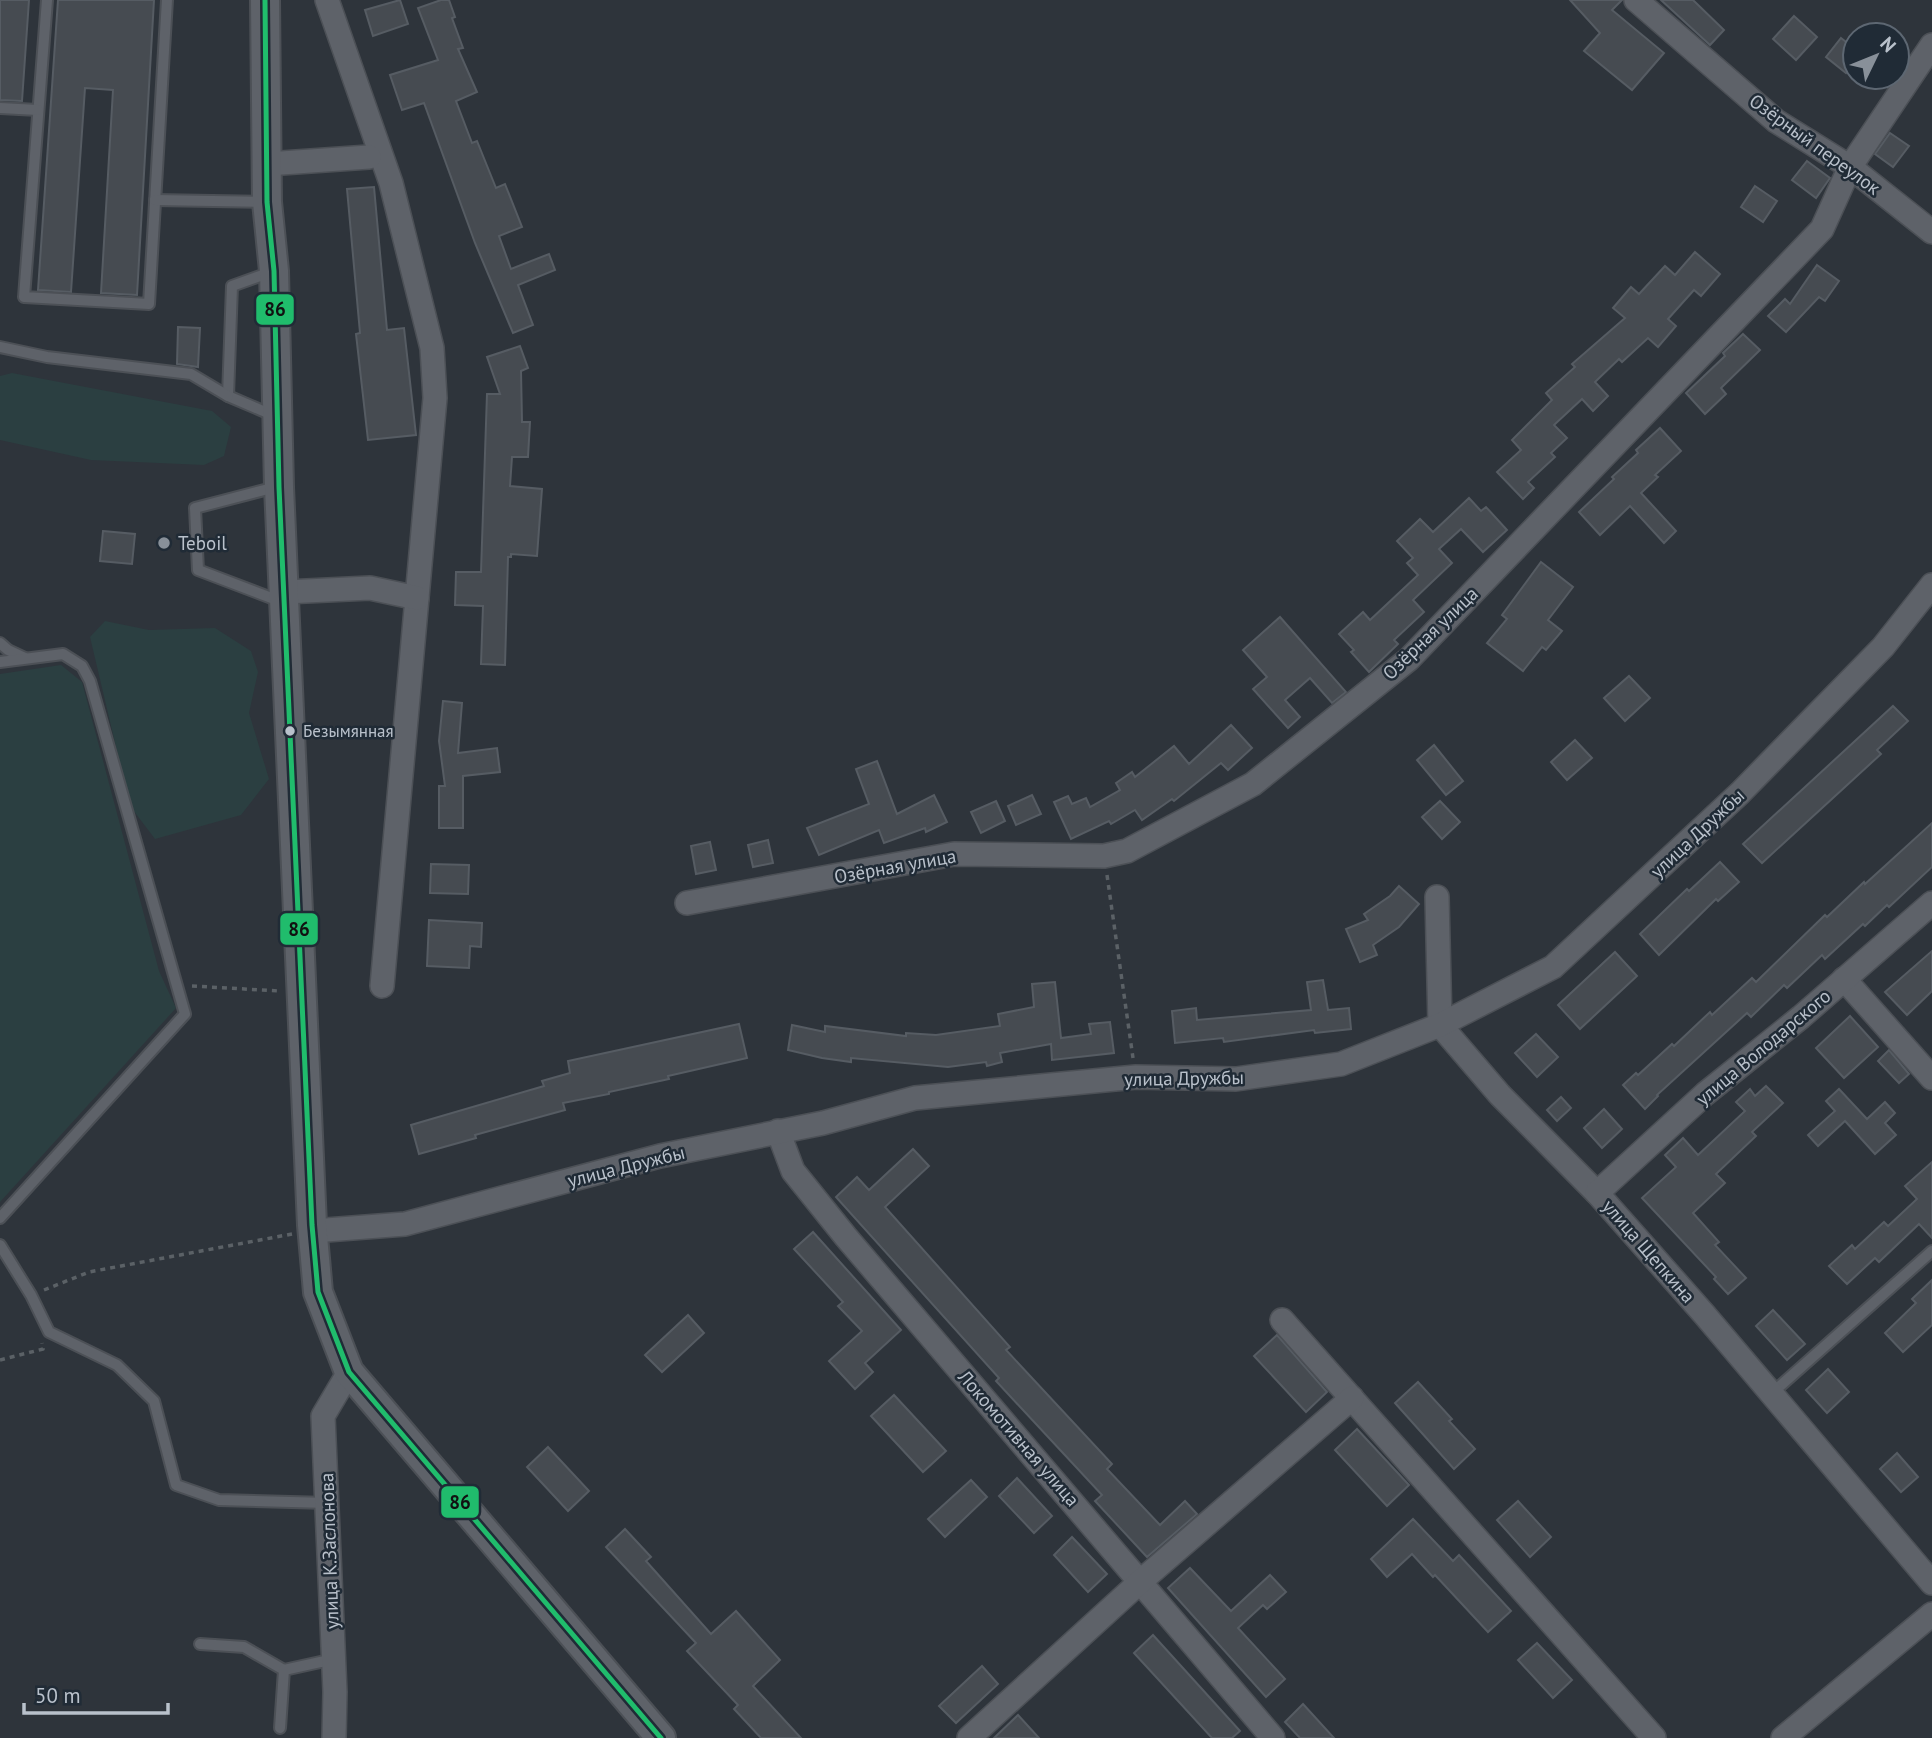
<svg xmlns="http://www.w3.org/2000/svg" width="1932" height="1738" viewBox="0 0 1932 1738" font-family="'PT Sans',sans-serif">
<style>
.green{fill:#2b3f41}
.building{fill:#464b51;stroke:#565c63;stroke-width:2}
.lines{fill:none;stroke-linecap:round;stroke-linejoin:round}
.service-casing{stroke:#4c5056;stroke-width:14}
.minor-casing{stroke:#4c5056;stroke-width:26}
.tertiary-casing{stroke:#4c5056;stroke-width:32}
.path{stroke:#5b6166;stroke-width:3.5;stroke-dasharray:5 5;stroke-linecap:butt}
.service{stroke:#5e6269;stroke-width:10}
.minor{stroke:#5e6269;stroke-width:23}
.tertiary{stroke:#5e6269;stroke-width:28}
.bus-1-casing{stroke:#202b36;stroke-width:10}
.bus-1{stroke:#20bc6c;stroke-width:5}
.poi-dot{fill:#889099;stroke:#202b36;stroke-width:2.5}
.bus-dot{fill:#b9c1cb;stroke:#202b36;stroke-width:2.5}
.labels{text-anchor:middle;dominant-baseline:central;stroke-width:5;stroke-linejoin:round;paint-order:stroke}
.bus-label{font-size:17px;fill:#b9c1cb;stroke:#202b36;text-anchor:start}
.street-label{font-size:19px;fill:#b9c1cb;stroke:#202b36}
.poi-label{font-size:19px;fill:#b9c1cb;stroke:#202b36;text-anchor:start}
.line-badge{stroke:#202b36;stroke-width:2.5}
.pale-badge-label{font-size:19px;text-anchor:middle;font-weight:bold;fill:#111}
</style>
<rect width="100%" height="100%" fill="#2e343b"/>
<g class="green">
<path d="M12 373 212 411 231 427 224 456 204 465 91 460 0 440V376Z"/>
<path d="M105 621 149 630 215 628 251 651 258 672 249 713 269 779 241 815 155 839 130 806 90 637Z"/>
<path d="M61 665 82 682 159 971 176 1008 0 1202V674Z"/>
</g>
<g class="building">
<path d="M0 0H29L22 101 0 100Z"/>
<path d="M58 0H154L137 295 101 293 113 90 85 88 71 292 38 290Z"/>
<path d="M400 0 408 24 373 36 365 10Z"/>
<path d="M441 0H449L455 17 452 18 463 48 458 49 477 92 456 101 472 143 477 141 496 188 505 184 522 227 499 236 511 269 549 254 555 270 518 285 533 325 513 333 475 243 424 103 402 110 390 75 438 60 418 8Z"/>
<path d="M1570 0H1622L1612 10 1664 53 1632 90 1584 51 1600 33Z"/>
<path d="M1661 0H1693L1724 30 1710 45Z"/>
<path d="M1794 16 1817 37 1796 60 1773 39Z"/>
<path d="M1841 38 1855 49V62L1846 73 1826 57Z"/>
<path d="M1890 133 1909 146 1893 167 1875 154Z"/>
<path d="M1807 161 1830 178 1816 198 1792 180Z"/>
<path d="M1755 186 1777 201 1763 222 1741 207Z"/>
<path d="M374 187 387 330 404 328 416 435 368 440 356 334 360 333 347 189Z"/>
<path d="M1695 252 1720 274 1701 296 1694 290 1668 319 1676 326 1658 347 1648 338 1622 362 1619 359 1595 382 1608 396 1593 411 1582 399 1554 425 1567 438 1551 453 1555 457 1528 482 1534 488 1523 499 1497 472 1521 450 1512 440 1552 400 1546 393 1575 367 1572 364 1625 318 1613 308 1631 287 1639 294 1665 266 1675 275Z"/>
<path d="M1817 265 1839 281 1825 301 1819 297 1786 332 1768 316 1785 299 1790 304Z"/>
<path d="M178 327 200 328 198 367 177 364Z"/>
<path d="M1743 334 1760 350 1721 388 1726 394 1705 414 1686 393 1725 356 1723 353Z"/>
<path d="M520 346 528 368 521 371 522 422H530L528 457H512L510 486 542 489 537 556 511 554V557H508L505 665 481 664 483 606 455 605 456 572H481L487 394H500L487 357Z"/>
<path d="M1660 428 1681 451 1655 475 1658 477 1641 493 1676 531 1664 543 1630 506 1600 535 1579 512 1614 479 1612 477 1638 453 1636 450Z"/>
<path d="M1469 498 1481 511 1486 507 1507 530 1483 552 1461 529 1439 549 1452 563 1413 600 1424 612 1394 640 1398 644 1369 672 1351 652 1354 650 1339 634 1363 612 1370 620 1418 575 1407 563 1413 558 1397 541 1420 519 1433 532Z"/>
<path d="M103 531 135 534 132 564 100 561Z"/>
<path d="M1541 562 1573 587 1548 620 1562 631 1546 650 1542 647 1523 671 1487 643 1507 619 1502 615Z"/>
<path d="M1280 617 1346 692 1332 703 1310 678 1285 700 1300 717 1288 728 1253 689 1267 677 1243 650Z"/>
<path d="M1629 676 1650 698 1625 721 1604 698Z"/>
<path d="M443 701 462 703 458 753 497 748 500 772 463 776V828H439V786H445L439 741Z"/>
<path d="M1893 706 1908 721 1877 750 1881 754 1762 863 1743 844Z"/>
<path d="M1231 725 1252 748 1228 770 1221 763 1174 801 1172 799 1142 820 1135 810 1111 824 1109 821 1071 839 1054 802 1068 796 1072 804 1086 798 1090 807 1120 790 1116 783 1132 772 1135 777 1174 746 1189 764Z"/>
<path d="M1575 740 1592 758 1567 780 1551 762Z"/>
<path d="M1434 745 1463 781 1446 795 1417 760Z"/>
<path d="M877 761 897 814 934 795 947 822 926 832 925 828 884 843 879 830 819 855 807 828 869 804 856 769Z"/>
<path d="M1032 795 1041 814 1016 825 1008 806Z"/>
<path d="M996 801 1005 821 981 833 971 812Z"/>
<path d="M1440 801 1460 822 1442 839 1422 817Z"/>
<path d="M1932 823V867L1889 907 1887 905 1865 926 1863 924 1825 959 1822 955 1787 988 1784 985 1751 1017 1747 1013 1657 1095 1658 1096 1645 1109 1623 1085 1636 1073 1638 1075 1672 1044 1674 1046 1710 1012 1712 1015 1752 978 1756 982 1825 915 1827 917 1864 882 1865 884Z"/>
<path d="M768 840 773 863 753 867 748 845Z"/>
<path d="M710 842 716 870 696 874 691 846Z"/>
<path d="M1720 862 1739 882 1718 901 1716 899 1659 955 1640 934 1687 889 1689 891Z"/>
<path d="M431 864 469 865 468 894 430 893Z"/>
<path d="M1399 886 1419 904 1399 927 1373 945 1377 955 1360 962 1346 929 1368 920 1364 914 1390 896Z"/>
<path d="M429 920 482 923 481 947 470 946 469 968 427 966Z"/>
<path d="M1932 951V991L1907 1015 1885 992Z"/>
<path d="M1615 952 1637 976 1580 1029 1558 1005Z"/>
<path d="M1323 980 1328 1010 1349 1008 1351 1029 1315 1033 1314 1030 1224 1042 1223 1038 1175 1043 1172 1011 1196 1008 1197 1020 1311 1010 1307 982Z"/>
<path d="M1055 982 1061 1038 1091 1034 1089 1024 1110 1022 1114 1053 1052 1060 1051 1044 1000 1053 1002 1062 987 1066 986 1062 948 1067 851 1058V1062L822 1058 788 1050 792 1025 825 1032V1026L906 1036V1033L936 1035 1000 1026 998 1014 1034 1007 1032 984Z"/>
<path d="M1850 1016 1878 1047 1844 1078 1816 1048Z"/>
<path d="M739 1024 747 1058 668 1076 669 1079 609 1092V1094L563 1103 565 1110 475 1135 476 1138 419 1154 411 1125 544 1086 542 1081 570 1073 568 1061Z"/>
<path d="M1536 1034 1558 1057 1537 1077 1515 1053Z"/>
<path d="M1889 1050 1909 1074 1899 1083 1878 1061Z"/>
<path d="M1766 1086 1783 1103 1752 1132 1756 1136 1716 1174 1725 1183 1693 1213 1719 1242 1715 1245 1746 1278 1728 1294 1714 1279 1716 1277 1642 1198 1676 1167 1665 1155 1683 1138 1698 1155 1745 1111 1736 1102 1750 1089 1755 1096Z"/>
<path d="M1839 1089 1867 1119 1885 1102 1895 1113 1885 1123 1896 1135 1875 1154 1845 1121 1818 1146 1808 1135 1835 1111 1826 1101Z"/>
<path d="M1561 1097 1571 1108 1557 1121 1547 1110Z"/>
<path d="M1604 1109 1622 1129 1602 1148 1584 1128Z"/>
<path d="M913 1149 929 1166 885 1207 1010 1347 1006 1350 1112 1464 1107 1469 1160 1525 1185 1501 1197 1514 1147 1557 1095 1501 1102 1495 996 1381 999 1378 836 1197 857 1177 869 1190Z"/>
<path d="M1932 1162V1238L1919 1224 1879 1262 1875 1258 1847 1284 1829 1266 1852 1245 1855 1249 1884 1222 1888 1226 1917 1199 1905 1186Z"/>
<path d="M813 1232 901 1330 865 1363 873 1372 855 1389 829 1361 862 1331 838 1306 843 1302 794 1249Z"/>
<path d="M1932 1280V1325L1903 1352 1885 1333 1916 1303 1912 1299Z"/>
<path d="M1773 1310 1805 1344 1787 1360 1756 1326Z"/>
<path d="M688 1315 704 1333 662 1372 645 1355Z"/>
<path d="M1277 1335 1327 1392 1306 1412 1254 1356Z"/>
<path d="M1828 1369 1849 1392 1827 1413 1806 1390Z"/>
<path d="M1418 1382 1452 1419 1449 1421 1475 1449 1454 1469 1395 1403Z"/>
<path d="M894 1395 946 1451 923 1472 871 1416Z"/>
<path d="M1357 1429 1409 1485 1387 1506 1335 1450Z"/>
<path d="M548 1447 589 1491 568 1511 527 1467Z"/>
<path d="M1897 1453 1918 1477 1901 1492 1880 1469Z"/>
<path d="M1017 1478 1052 1516 1034 1533 999 1496Z"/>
<path d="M971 1480 987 1497 945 1537 928 1519Z"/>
<path d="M1518 1501 1551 1537 1530 1557 1497 1520Z"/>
<path d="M1413 1519 1453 1561 1459 1555 1511 1611 1488 1632 1435 1575 1433 1577 1412 1554 1387 1577 1371 1559Z"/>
<path d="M625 1529 651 1557 646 1561 711 1634 736 1611 780 1660 753 1686 801 1738H761L734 1709 738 1705 687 1651 696 1643 606 1547Z"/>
<path d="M1072 1537 1107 1574 1088 1592 1054 1555Z"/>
<path d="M1190 1568 1231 1611 1270 1575 1286 1592 1267 1609 1263 1605 1238 1628 1285 1679 1266 1697 1168 1588Z"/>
<path d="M1153 1635 1240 1731 1232 1738H1212L1134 1653Z"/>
<path d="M1537 1643 1572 1680 1553 1698 1518 1660Z"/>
<path d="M982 1666 998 1684 956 1723 939 1706Z"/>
<path d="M1303 1704 1334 1738H1300L1285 1722Z"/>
<path d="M1018 1715 1039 1738H994Z"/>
</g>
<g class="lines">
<defs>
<g id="service">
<path d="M47 0 24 297 149 304 167 0"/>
<path d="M0 108 38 110"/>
<path d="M155 200 267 202"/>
<path d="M271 272 232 286 228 396 277 417"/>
<path d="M0 347 47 357 191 374 228 396"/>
<path d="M276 487 195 508 198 570 282 602"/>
<path d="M0 643 8 650 25 658"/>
<path d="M0 662 63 654 82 666 90 681 185 1014 0 1218"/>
<path d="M0 1245 31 1295 49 1332 117 1365 154 1401 176 1485 219 1500 328 1503"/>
<path d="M1771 1394 1932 1251"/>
<path d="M200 1644 244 1647 284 1670"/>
<path d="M280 1728 284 1670 334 1659"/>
</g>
<g id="minor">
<path d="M327 0 391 183 432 348 435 398 382 986"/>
<path d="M1636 0 1776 121 1850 167 1932 232"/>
<path d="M267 164 369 157"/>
<path d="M285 592 370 588 417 598"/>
<path d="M1437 897 1440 1025 1500 1095 1597 1193 1704 1314 1932 1583"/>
<path d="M687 903 954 854 1104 856 1127 851 1253 784 1409 659 1822 229 1850 167 1932 45"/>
<path d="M1844 979 1932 1078"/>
<path d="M778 1131 793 1171 846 1237 1273 1738"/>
<path d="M1597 1193 1705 1094 1801 1017 1932 903"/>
<path d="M313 1231 405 1224 660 1156 823 1123 915 1098 1136 1077 1236 1079 1341 1064 1440 1025 1553 967 1740 793 1883 647 1932 585"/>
<path d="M1282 1320 1654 1738"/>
<path d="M334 1738 335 1692 323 1416 349 1372"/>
<path d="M969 1738 1141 1581 1352 1398"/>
<path d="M1783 1738 1932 1614"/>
</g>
<path id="tertiary" d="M265 0 267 202 274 271 279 487 312 1225 318 1292 349 1372 661 1738"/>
</defs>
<use href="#service" class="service-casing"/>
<use href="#minor" class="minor-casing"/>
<use href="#tertiary" class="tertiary-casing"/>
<g class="path">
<path d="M1107 875 1133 1058"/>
<path d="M192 986 279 991"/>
<path d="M44 1290 89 1272 292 1234"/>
<path d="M0 1360 43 1349 42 1343"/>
</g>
<use href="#service" class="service"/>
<use href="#minor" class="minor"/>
<use href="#tertiary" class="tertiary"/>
<defs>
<path id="bus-1" d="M265 0 267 202 274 271 279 487 312 1225 318 1292 349 1372 661 1738"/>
</defs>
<use href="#bus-1" class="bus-1-casing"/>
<use href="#bus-1" class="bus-1"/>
</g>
<circle class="poi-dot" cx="164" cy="543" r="7"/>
<circle class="bus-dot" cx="290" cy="731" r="6"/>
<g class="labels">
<g class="bus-label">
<text x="303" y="731">Безымянная</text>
</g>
<g class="street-label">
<text transform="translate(1815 144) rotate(36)">Озёрный переулок</text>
<text transform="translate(1430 633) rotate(-44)">Озёрная улица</text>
<text transform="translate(1697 833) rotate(-43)">улица Дружбы</text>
<text transform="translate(895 866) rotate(-10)">Озёрная улица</text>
<text transform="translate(1763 1047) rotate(-40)">улица Володарского</text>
<text transform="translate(1184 1078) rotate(-1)">улица Дружбы</text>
<text transform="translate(626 1166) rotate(-14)">улица Дружбы</text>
<text transform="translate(1649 1251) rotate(49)">улица Щепкина</text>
<text transform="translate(1019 1438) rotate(49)">Локомотивная улица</text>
<text transform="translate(329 1551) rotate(-92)">улица К.Заслонова</text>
</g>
<g class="poi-label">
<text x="178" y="543">Teboil</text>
</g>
</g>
<g class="line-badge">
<rect x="255" y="293" width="40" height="33" rx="7" fill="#20bc6c"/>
<rect x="279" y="912" width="40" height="34" rx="7" fill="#20bc6c"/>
<rect x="440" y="1485" width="40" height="34" rx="7" fill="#20bc6c"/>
</g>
<g class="pale-badge-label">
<text x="275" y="316">86</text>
<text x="299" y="936">86</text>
<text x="460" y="1509">86</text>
</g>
<g transform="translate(1876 56) rotate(47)"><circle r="33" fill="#202b36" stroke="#5d6772" stroke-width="2"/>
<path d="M0-5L12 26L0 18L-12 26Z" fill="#889099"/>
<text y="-10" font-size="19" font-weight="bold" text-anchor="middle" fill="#b9c1cb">N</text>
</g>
<path d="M24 1703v10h144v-10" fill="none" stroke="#b9c1cb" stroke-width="3.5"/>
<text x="35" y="1703" font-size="21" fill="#b9c1cb" stroke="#202b36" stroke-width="5" paint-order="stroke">50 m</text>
</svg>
